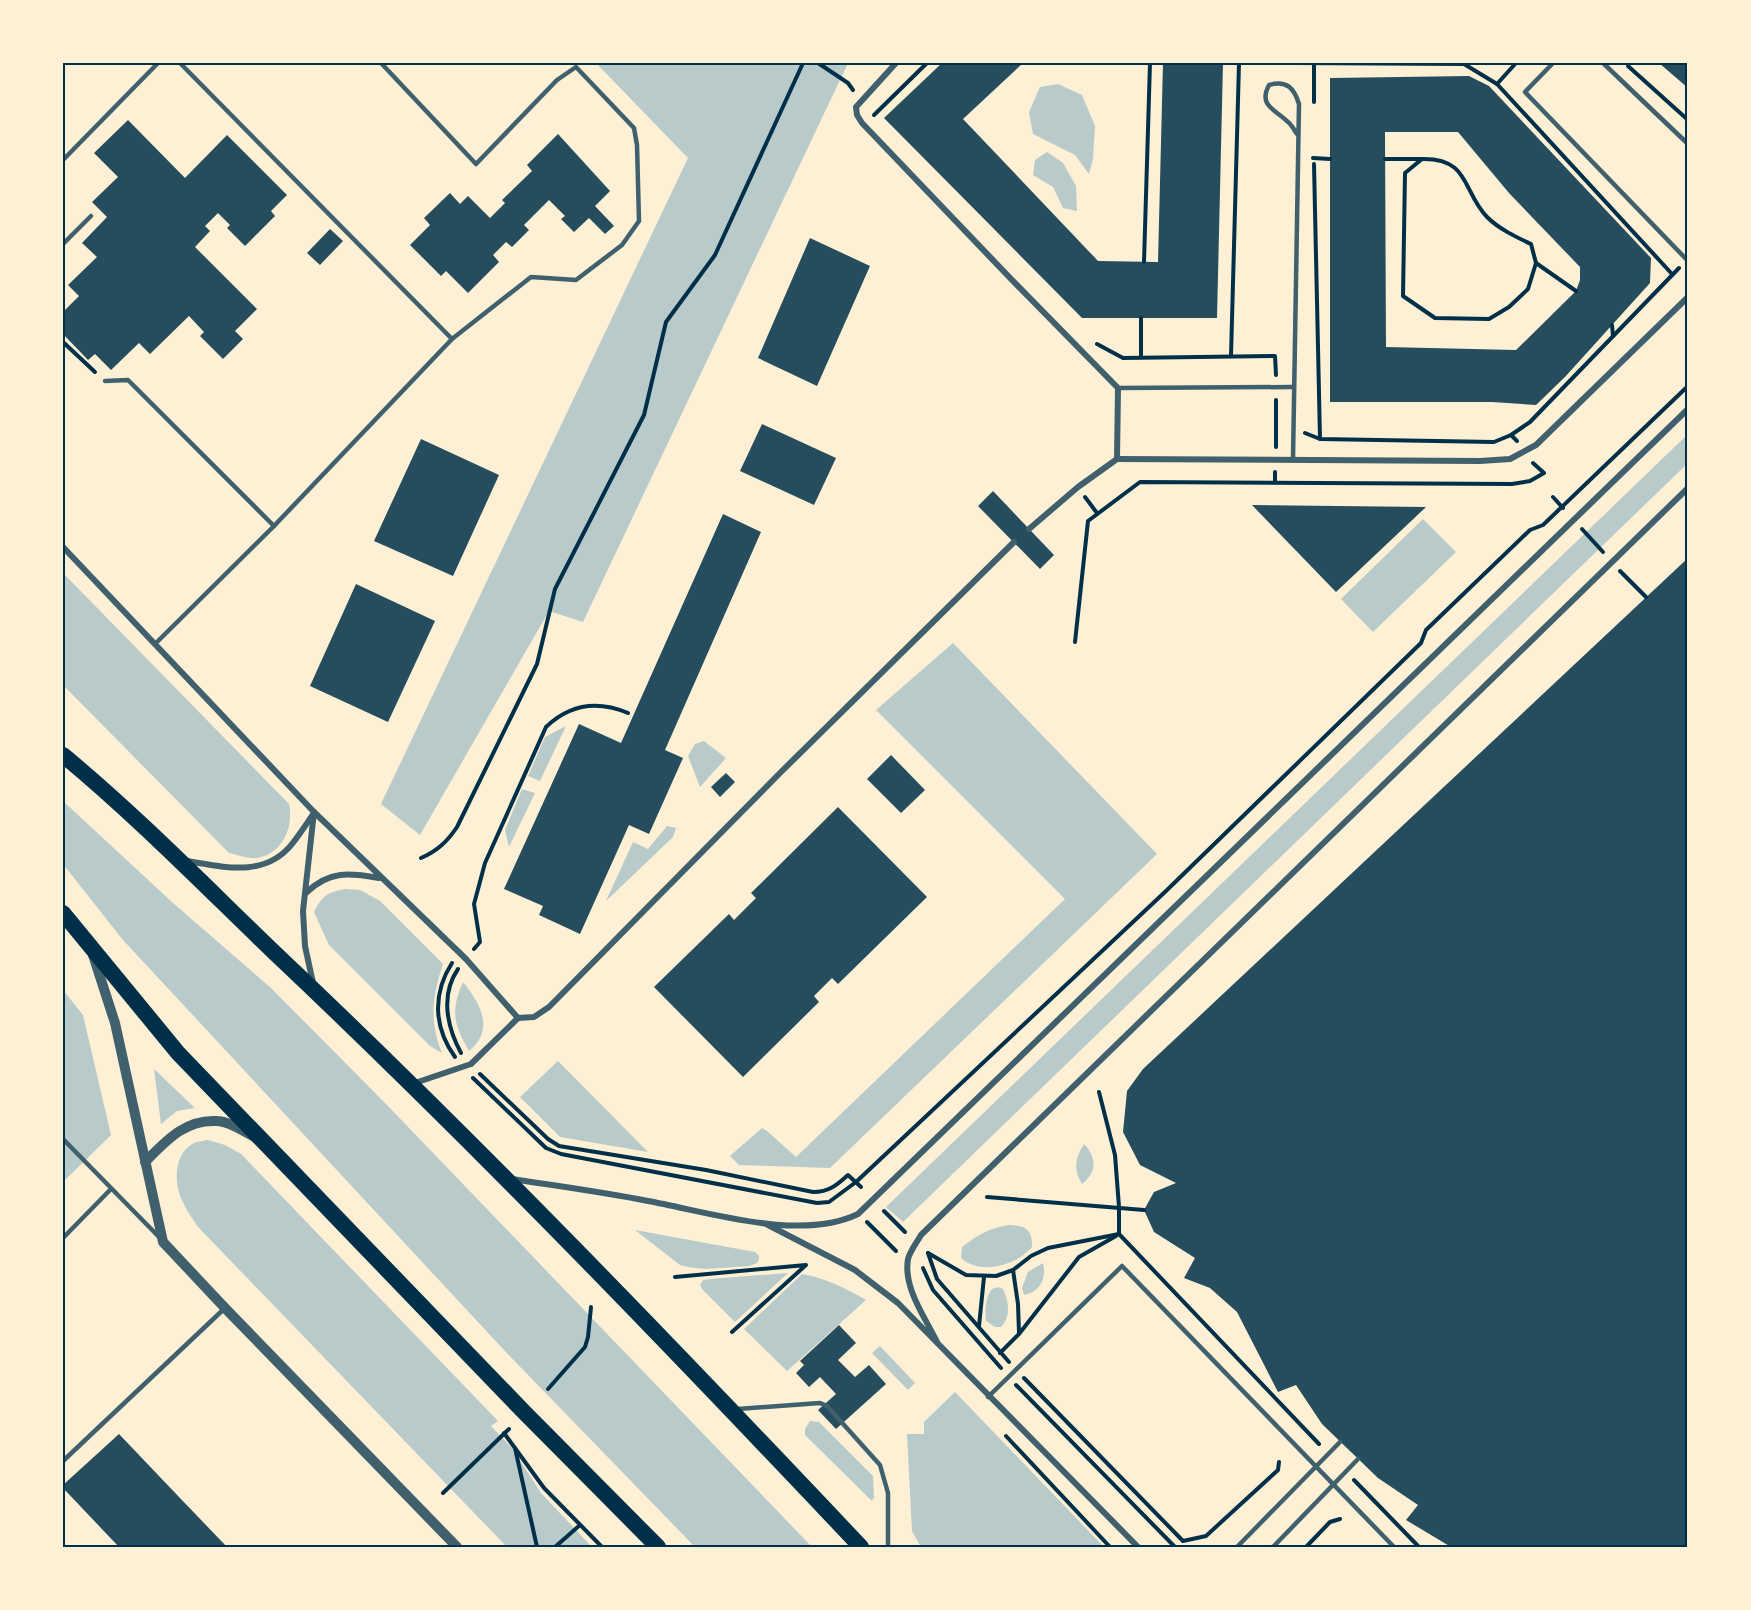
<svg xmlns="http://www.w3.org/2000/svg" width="1751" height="1610" viewBox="0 0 1751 1610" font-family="'PT Sans',sans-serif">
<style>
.green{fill:#b9caca}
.building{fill:#264d5e;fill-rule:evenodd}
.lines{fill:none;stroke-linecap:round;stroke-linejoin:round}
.path{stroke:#003049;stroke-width:4}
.service{stroke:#3f606c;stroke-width:4.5}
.minor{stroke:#3f606c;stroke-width:6}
.tertiary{stroke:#3f606c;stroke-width:10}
.trunk{stroke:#003049;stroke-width:16}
.neatline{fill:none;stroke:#003049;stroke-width:2}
</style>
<rect width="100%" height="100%" fill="#fdf0d5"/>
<g class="green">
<path d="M596 63H848L583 622 549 611 420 835 381 804 688 158Z"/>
<path d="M1058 84 1082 95 1095 126 1093 159 1089 174 1075 155 1033 134 1029 112 1040 87Z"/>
<path d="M1047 152 1063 163 1076 186 1077 211 1063 208 1053 187 1033 175 1035 160Z"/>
<path d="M1688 434V463L903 1222 886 1207Z"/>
<path d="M1423 519 1456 552 1373 632 1341 599Z"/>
<path d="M63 573 289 804C294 826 283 854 257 858 248 859 238 855 229 853L63 685Z"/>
<path d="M953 643 1157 854 830 1168 739 1165 730 1156 762 1128 767 1131 796 1157 1065 899 876 710Z"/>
<path d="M566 726 540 781 528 776 545 737Z"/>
<path d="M704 741 726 758 700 787 688 756 695 744Z"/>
<path d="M522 789 535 793 509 847 505 830Z"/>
<path d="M63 801 173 903 271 988 386 1104 812 1547H695L504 1350 123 940 63 864Z"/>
<path d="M667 826 676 828 673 837 606 901 633 842 648 849Z"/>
<path d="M345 889 360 890 380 901 443 964C432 997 429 1021 442 1053L430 1046 329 945 314 912C323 895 326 893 345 889Z"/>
<path d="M463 982C481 1004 495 1030 469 1051 454 1025 450 1011 463 982Z"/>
<path d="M63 990 83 1015 111 1135 63 1182Z"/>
<path d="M558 1061 648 1152 560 1137 520 1097Z"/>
<path d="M154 1069 195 1108 177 1111 161 1124Z"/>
<path d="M208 1140 225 1145 241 1154 498 1421 491 1426 512 1448 541 1493 592 1547H507L198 1227C192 1218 185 1208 181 1198 174 1181 174 1153 194 1143 198 1141 204 1141 208 1140Z"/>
<path d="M1084 1144C1097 1158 1097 1172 1082 1184 1073 1170 1075 1158 1084 1144Z"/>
<path d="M1009 1225C1025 1225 1033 1230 1032 1247 1017 1265 981 1276 961 1258L962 1247C977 1235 990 1228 1009 1225Z"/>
<path d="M635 1230 755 1252 759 1256C759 1263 756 1264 749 1266 726 1267 702 1272 680 1265Z"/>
<path d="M1043 1263C1047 1278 1040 1292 1024 1295L1022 1288 1028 1272Z"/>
<path d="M788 1273 735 1322 702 1289 700 1285 703 1280 710 1279Z"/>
<path d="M802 1274C825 1278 845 1288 866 1300L787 1371 744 1329Z"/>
<path d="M998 1287 1003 1289C1009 1301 1011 1317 1001 1327H995L986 1321C985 1310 985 1298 992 1289Z"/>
<path d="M880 1346 915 1383 908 1390 872 1353Z"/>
<path d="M955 1392 1104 1547H921L912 1531 907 1434H924V1422Z"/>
<path d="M810 1421 819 1422 873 1476 874 1497 872 1501 805 1435V1429Z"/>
</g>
<g class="building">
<path d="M942 63H1023L963 119 1098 261 1158 262 1163 63H1223L1217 318H1082L884 118Z"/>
<path d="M1659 63H1688V88Z"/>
<path d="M1469 76 1489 86 1651 258 1650 283 1565 377 1536 405 1492 402H1330V78ZM1385 132H1458L1509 193 1580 267V280L1576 291 1516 350 1386 347Z"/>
<path d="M128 120 185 178 227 135 287 195 271 211 275 216 245 246 227 228 230 225 218 213 205 226 210 231 195 247 257 309 235 331 243 339 223 359 200 336 204 332 189 316 150 354 139 343 111 370 95 354 88 360 63 334V312L79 296 68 285 97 257 82 243 107 217 92 202 118 177 94 153Z"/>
<path d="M558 134 610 191 595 206 614 226 605 234 589 218 574 232 561 219 565 216 549 200 524 225 529 230 512 247 506 242 493 255 499 262 468 293 446 271 441 276 410 245 430 225 424 218 450 193 460 204 468 196 490 218 505 203 502 200 532 171 527 165Z"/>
<path d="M330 229 343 241 320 265 307 253Z"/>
<path d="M810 238 870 266 817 386 758 358Z"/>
<path d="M762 424 836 458 814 505 740 471Z"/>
<path d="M421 439 499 475 453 576 374 541Z"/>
<path d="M993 491 1054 555 1040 569 978 506Z"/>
<path d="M1252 505 1426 507 1336 592Z"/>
<path d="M723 514 761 532 665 750 683 758 649 834 629 825 580 934 539 915 543 906 504 889 579 724 621 743Z"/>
<path d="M1688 558V1547H1451L1406 1520 1418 1505 1378 1478 1322 1424 1296 1385 1278 1392 1237 1312 1210 1288 1184 1278 1195 1258 1154 1232 1144 1210 1154 1192 1176 1183 1140 1165 1123 1132 1127 1091 1143 1069Z"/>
<path d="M356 584 435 621 388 722 310 686Z"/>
<path d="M891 755 925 790 901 813 867 779Z"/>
<path d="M726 773 735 782 720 797 711 787Z"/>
<path d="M838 807 927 897 838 984 832 978 814 996 819 1002 743 1077 654 987 729 914 734 920 756 898 751 893Z"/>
<path d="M839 1325 856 1343 838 1360 855 1377 869 1365 886 1384 836 1429 818 1410 836 1394 820 1377 809 1387 796 1373 804 1365 800 1361Z"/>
<path d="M119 1434 179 1497 227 1547H119L63 1488V1485Z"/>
</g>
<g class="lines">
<g class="path">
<path d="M818 63 848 83 853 90"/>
<path d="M1293 63 1464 64 1497 84 1516 63"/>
<path d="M1628 66 1688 120"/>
<path d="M1497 84 1672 274"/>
<path d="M1314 102V63"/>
<path d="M874 115 927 63"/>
<path d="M1313 158 1330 159"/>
<path d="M1385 159H1421"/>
<path d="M1422 159C1470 158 1462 191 1487 217 1499 229 1516 237 1531 244L1536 263 1528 289 1509 307 1489 319 1435 318 1403 296 1405 173Z"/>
<path d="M1314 164 1320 439"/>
<path d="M1144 262 1150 63"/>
<path d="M1536 263 1576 291"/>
<path d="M1612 325 1613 336"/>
<path d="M63 342 95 372"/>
<path d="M1097 344 1123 358 1275 356 1276 375"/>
<path d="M1231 356 1239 63"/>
<path d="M1141 357V318"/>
<path d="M1305 433 1320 439 1494 442 1511 435 1530 422 1679 268"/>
<path d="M1511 435 1517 441"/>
<path d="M1276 447V400"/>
<path d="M1275 482V472"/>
<path d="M1085 497 1097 513"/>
<path d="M1553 497 1563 508"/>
<path d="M1582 529 1603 552"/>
<path d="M1620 571 1646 597"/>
<path d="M1075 642 1088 521 1140 482 1512 484 1530 481 1544 473 1533 463"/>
<path d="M421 858C437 851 447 842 457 827L537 664 555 589 644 415 666 322 715 255 803 63"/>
<path d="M474 949 480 942 474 904 485 863 546 727C570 704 597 700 628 713"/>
<path d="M452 963C432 994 434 1028 455 1057"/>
<path d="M458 969C440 995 447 1027 461 1053"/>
<path d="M480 1074 548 1139 559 1146 706 1170 813 1192C829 1192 837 1185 848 1175L861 1187"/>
<path d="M473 1078 546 1148 561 1154 817 1203 829 1202 856 1182 1166 891 1421 643 1426 630 1530 530 1543 525 1688 386"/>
<path d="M1099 1092 1115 1155 1119 1207V1234L1319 1444"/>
<path d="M987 1197 1144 1210"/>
<path d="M884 1211 905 1232"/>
<path d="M867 1222 896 1251"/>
<path d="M928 1253 937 1279 1009 1362"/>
<path d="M928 1253 966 1275 996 1276 1013 1270 1031 1256 1048 1248 1119 1234"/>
<path d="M923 1268 933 1290 1001 1368"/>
<path d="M1013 1270 1018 1304 1019 1333"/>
<path d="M675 1277 806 1265 732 1332"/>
<path d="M979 1326 984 1277"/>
<path d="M1000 1353 1019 1334 1079 1257 1116 1236"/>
<path d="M1024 1378 1183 1541 1206 1536 1278 1470 1279 1462"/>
<path d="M1016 1385 1175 1547"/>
<path d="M548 1389 585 1347 588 1337 591 1307"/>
<path d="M504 1433 544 1488 602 1547"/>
<path d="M1006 1436 1110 1547"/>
<path d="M515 1448 537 1547"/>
<path d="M1354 1480 1419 1547"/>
<path d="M443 1493 509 1429"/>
<path d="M555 1547 580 1525"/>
<path d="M1306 1547 1330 1522 1340 1519"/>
</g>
<g class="service">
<path d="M381 63 476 164 557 80 576 67 634 128 637 145 639 221 622 245 576 280 531 277 452 339"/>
<path d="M1553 63 1525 92 1688 261"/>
<path d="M1603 63 1688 144"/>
<path d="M63 160 158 63"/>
<path d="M63 244 91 216"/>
<path d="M105 381 128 380 274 526"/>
<path d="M1118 388 1293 387"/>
<path d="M1293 459 1299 104C1294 88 1287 80 1269 85 1258 106 1275 109 1288 122 1292 125 1294 130 1297 134"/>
<path d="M156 643 274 526 452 339 180 63"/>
<path d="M63 1139 160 1238"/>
<path d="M63 1238 110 1190"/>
<path d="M988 1397 1122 1266 1394 1547"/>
<path d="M738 1409 820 1403 827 1406 880 1465 888 1493V1547"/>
<path d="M63 1461 225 1308"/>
<path d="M1237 1547 1340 1442"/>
<path d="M1273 1547 1358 1459"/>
</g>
<g class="minor">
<path d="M896 63 856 107 857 115 862 123 1012 280 1118 388 1117 459 1078 487 1029 529"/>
<path d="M1117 459 1480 461 1510 459 1536 445 1688 297"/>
<path d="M63 547 314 812 466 959 518 1018"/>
<path d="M187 861C224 867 265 878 292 844 300 834 307 823 314 813"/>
<path d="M306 893C329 870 350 873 379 878"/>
<path d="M313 983 305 946 303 911 314 812"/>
<path d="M412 1084 471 1064 518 1018 534 1017 549 1007 780 773 1014 542"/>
<path d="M512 1179C557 1186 602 1192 648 1201 709 1212 800 1242 858 1214L1688 409"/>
<path d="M768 1225 855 1270 898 1303 1138 1547"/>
<path d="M937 1342C925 1317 903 1288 908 1259 910 1251 917 1242 921 1235L1688 488"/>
</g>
<g class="tertiary">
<path d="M93 955 115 1023 163 1242 225 1308 457 1547"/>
<path d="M145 1162C166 1141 185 1119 217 1121 228 1121 243 1131 253 1136"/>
</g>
<g class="trunk">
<path d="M63 755C138 817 207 888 278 956 479 1146 671 1346 861 1547"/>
<path d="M63 913 178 1053 525 1413 658 1547"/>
</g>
</g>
<rect width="1751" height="1610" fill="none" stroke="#fdf0d5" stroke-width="129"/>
<rect x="64" y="64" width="1622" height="1482" class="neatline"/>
</svg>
